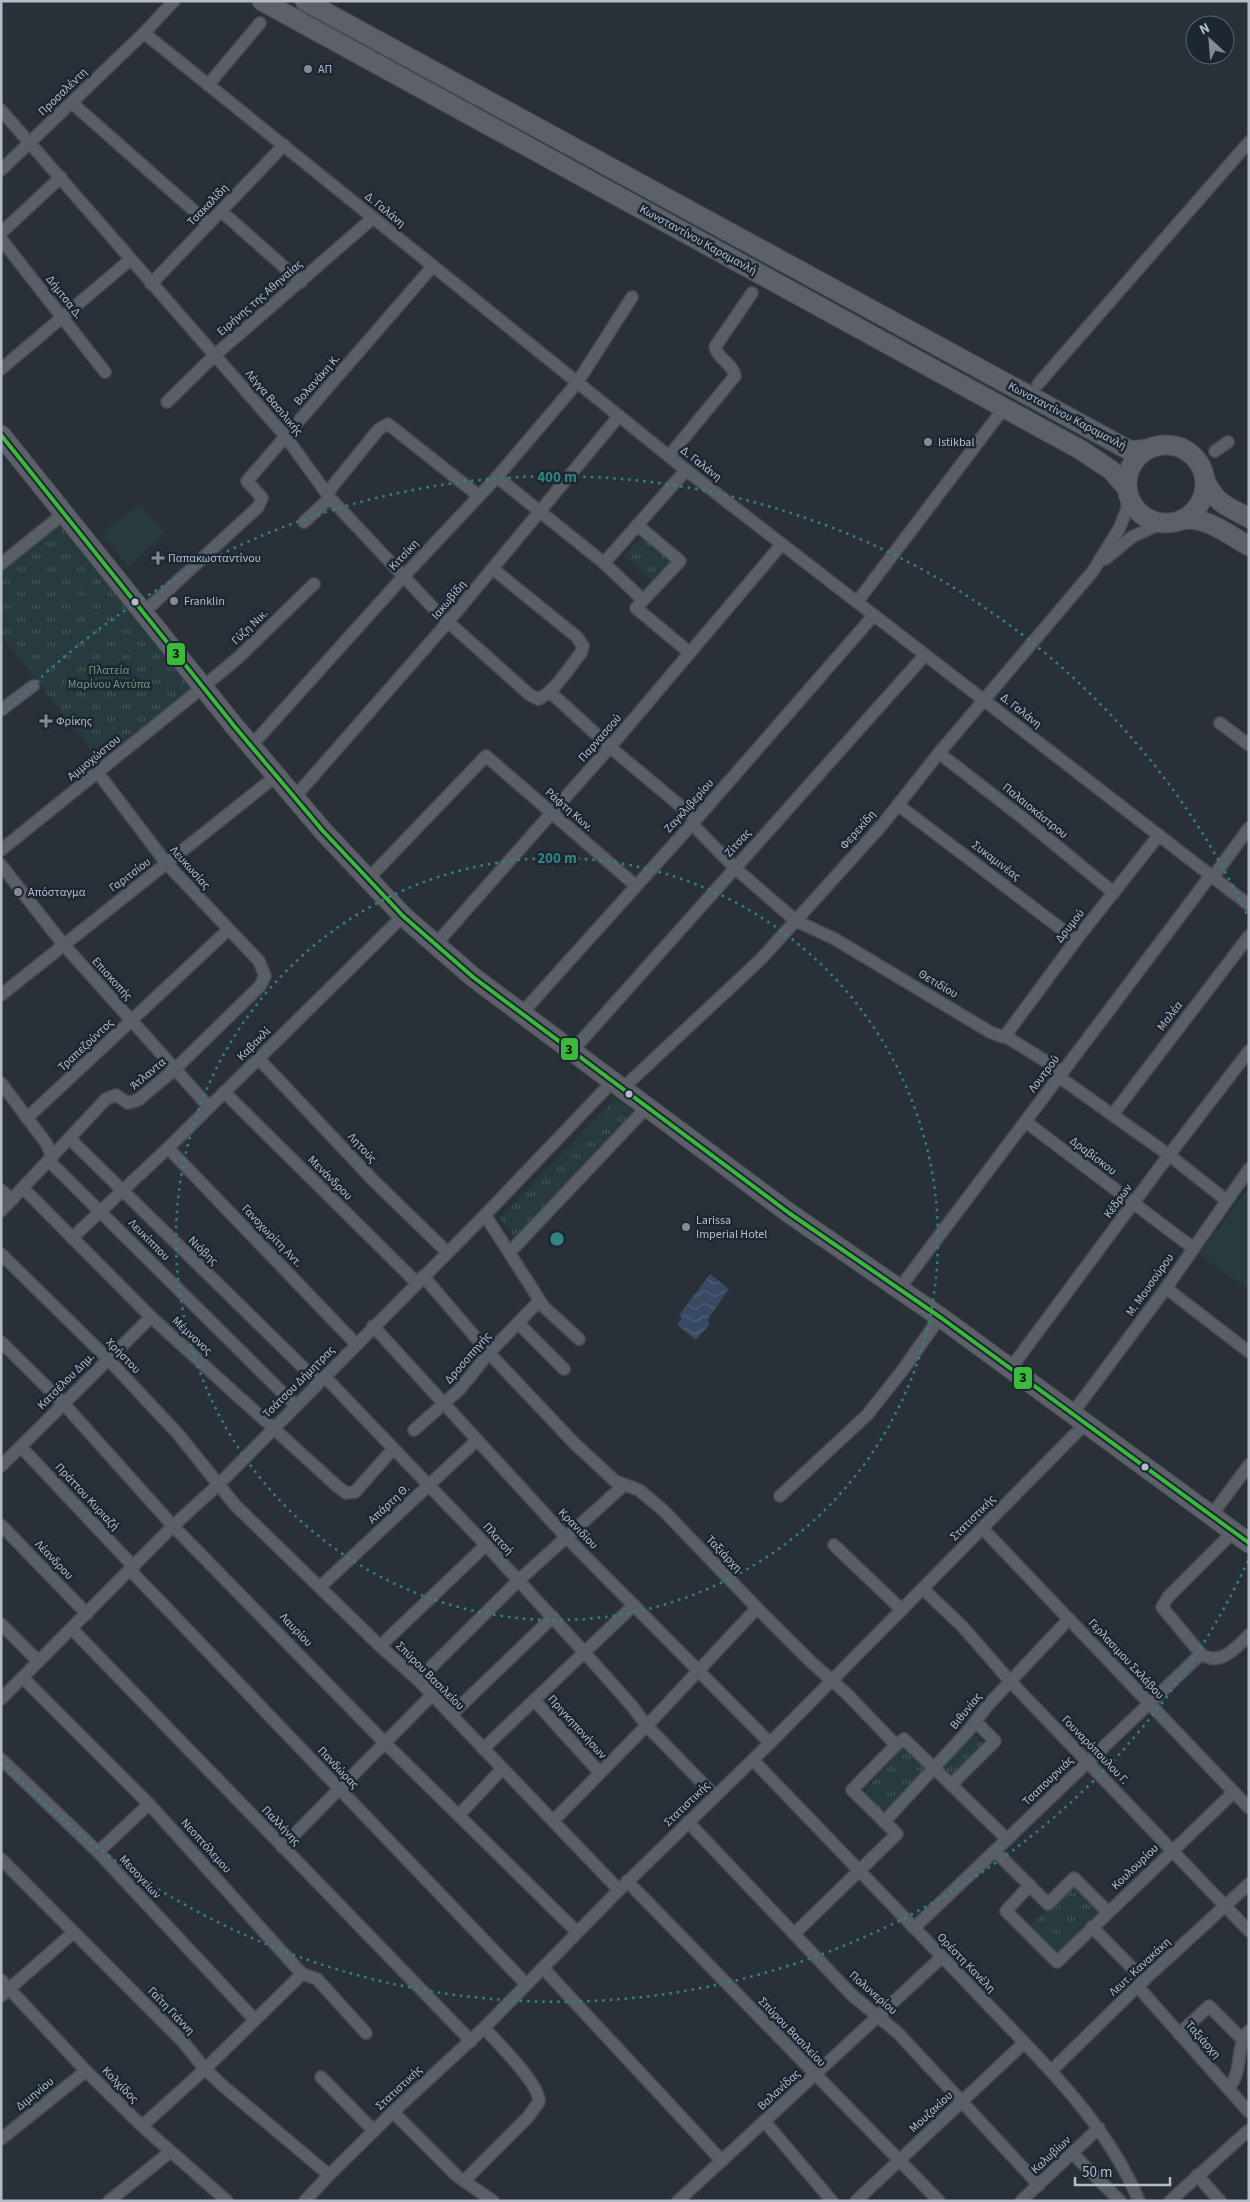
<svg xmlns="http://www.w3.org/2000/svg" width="1250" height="2202" viewBox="0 0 1250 2202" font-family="'Source Sans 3',sans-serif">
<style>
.grass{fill:url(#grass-tufts)}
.garden{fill:#273a3e}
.water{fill:url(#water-waves)}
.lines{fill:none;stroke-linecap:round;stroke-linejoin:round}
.minor-casing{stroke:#484c53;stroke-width:14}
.primary-casing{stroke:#484c55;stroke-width:21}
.minor{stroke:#5a5e66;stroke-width:11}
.primary{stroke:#5c6168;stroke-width:19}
.bus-1-casing{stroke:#1d2633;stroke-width:8}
.bus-1{stroke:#3ab93a;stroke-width:4}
.ring{fill:none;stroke:#308480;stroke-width:2.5;stroke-dasharray:2.5 5}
.poi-dot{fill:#848b96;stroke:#1d2633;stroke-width:2}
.bus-dot{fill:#b4bcc9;stroke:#1d2633;stroke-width:2}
.labels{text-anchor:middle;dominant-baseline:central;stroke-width:5;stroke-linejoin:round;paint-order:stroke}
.poi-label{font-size:12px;fill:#b4bcc9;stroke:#1d2633;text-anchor:start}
.street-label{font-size:12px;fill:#b4bcc9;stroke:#1d2633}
.park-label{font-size:12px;fill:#6b9a76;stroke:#1d2633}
.centre{fill:#308480;stroke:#1d2633;stroke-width:2.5}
.ring-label{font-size:15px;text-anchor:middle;font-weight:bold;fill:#308480;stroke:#1d2633;stroke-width:5;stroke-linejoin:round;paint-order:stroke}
.line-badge{stroke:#1d2633;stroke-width:2}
.pale-badge-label{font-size:14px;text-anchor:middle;font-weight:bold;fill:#111}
</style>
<defs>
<pattern id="grass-tufts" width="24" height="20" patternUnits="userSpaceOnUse" patternTransform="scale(1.25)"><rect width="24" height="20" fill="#273a3e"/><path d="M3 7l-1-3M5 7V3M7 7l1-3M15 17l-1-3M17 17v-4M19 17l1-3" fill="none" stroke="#445559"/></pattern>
<pattern id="water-waves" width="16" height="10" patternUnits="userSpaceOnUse" patternTransform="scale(1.25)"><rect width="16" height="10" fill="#384963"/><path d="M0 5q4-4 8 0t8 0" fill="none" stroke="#526178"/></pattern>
</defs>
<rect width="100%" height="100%" fill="#2a3038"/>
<g class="grass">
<path d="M61 524 195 689 104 766 1 635V573Z"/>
<path d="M650 526 683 555 657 585 624 557Z"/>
<path d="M616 1098 634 1113 514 1237 500 1218Z"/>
<path d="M971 1735H976L982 1742V1748L953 1774 949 1775 942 1769V1766Z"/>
<path d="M905 1749 923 1767 925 1771 890 1808 882 1811 864 1794 865 1790 901 1750Z"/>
<path d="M1073 1884 1100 1911 1054 1956 1027 1928Z"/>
</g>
<g class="garden">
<path d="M140 505 165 533 128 567 101 533Z"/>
<path d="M1249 1187V1290L1199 1254Z"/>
</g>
<path class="water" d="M710 1274 729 1289 708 1319 709 1325 696 1340 677 1325 682 1318 679 1315Z"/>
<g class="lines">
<defs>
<g id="minor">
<path d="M144 33 686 470 1249 905"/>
<path d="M208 85 260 23"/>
<path d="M72 103 209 224"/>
<path d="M1 110 286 437 330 498 438 613 530 695 538 699C553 694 570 666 581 653L583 646 577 637 493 569"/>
<path d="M1 170 144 33 174 1"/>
<path d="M221 211 301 282"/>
<path d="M1 233 61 177"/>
<path d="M1 239 105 372"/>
<path d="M151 284 284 145"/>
<path d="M1 369 130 260"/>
<path d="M1038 384 1249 142"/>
<path d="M167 402 215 355 373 218"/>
<path d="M1215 451 1228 442"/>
<path d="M669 456 735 376C734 365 718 359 715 347L752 293"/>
<path d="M497 477 604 563 643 600"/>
<path d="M327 493 379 429 388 424 479 496"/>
<path d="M304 522 330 498"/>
<path d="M637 525 680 561 636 608 690 653"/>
<path d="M1105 559 1132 537 1162 523"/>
<path d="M604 563 686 470"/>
<path d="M1 564 63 514"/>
<path d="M857 602 1004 408"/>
<path d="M143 613 258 507 262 498 247 481 433 266"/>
<path d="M550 692 610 747 696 819"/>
<path d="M1 710 33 686"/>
<path d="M1220 723 1249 745"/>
<path d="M251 746 403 577 497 477 577 383 632 297"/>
<path d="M939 753 1024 819 1114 893"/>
<path d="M294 798 448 622 619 416"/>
<path d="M898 805 1076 940"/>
<path d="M692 824 735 868 796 921 833 938 990 1032 1003 1037 1005 1036 1063 1072"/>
<path d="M1 850 203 687 239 657 314 584"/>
<path d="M1 865 63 944 209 1107"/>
<path d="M1213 877 1249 828"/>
<path d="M367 880 486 756 635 885"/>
<path d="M435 945 610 747 782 544"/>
<path d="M1 995 276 776"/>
<path d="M522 1013 692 824 874 615"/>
<path d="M1005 1036 1076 940 1159 835"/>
<path d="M573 1050 925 655"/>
<path d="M259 1059 373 1180 447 1252"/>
<path d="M1059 1077 1169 1155 1226 1200"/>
<path d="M1 1083 46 1143 51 1154 49 1161"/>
<path d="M623 1088 761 959 882 825 939 753 1093 571 1119 529 1127 509 1128 494"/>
<path d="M224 1092 417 1283"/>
<path d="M1113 1114 1249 936"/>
<path d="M27 1118 228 930"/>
<path d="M1026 1122 1193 1248"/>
<path d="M70 1139 318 1382"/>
<path d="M168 1148 356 1344"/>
<path d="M49 1161 295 1405"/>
<path d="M23 1188 151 1317 338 1487 346 1493 355 1492 393 1449"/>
<path d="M1 1190 12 1200"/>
<path d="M1 1211 106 1099 116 1095 128 1103 138 1100 174 1070 260 986 265 976 259 961 167 864 98 773"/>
<path d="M485 1215 544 1307 579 1339"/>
<path d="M72 1238 168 1148 403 916"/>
<path d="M510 1252 647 1107"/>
<path d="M1 1254 107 1358 178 1434 235 1505 380 1646 418 1680 619 1890"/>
<path d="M423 1276 489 1353 574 1443 615 1481 639 1490 663 1510 757 1608 811 1662 846 1693 896 1745 904 1739 1007 1839"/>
<path d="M1166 1288 1249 1352"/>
<path d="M899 1289 1211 875"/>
<path d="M518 1323 564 1369"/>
<path d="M373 1326 566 1537 770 1743"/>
<path d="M1 1342 63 1403 173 1526 385 1743 577 1932"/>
<path d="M1010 1369 1169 1155 1249 1051"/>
<path d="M324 1376 486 1545 584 1652 632 1706 646 1725 715 1796"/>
<path d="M1072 1414 1166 1288 1249 1169"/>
<path d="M414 1430 459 1390 489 1353 539 1301"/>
<path d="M21 1447 134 1567"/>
<path d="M1 1466 151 1317"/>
<path d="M780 1496 867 1415 902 1371 940 1317"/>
<path d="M1211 1516 1249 1465"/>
<path d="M1 1525 87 1614"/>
<path d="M983 1529 1249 1808"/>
<path d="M1233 1532 1168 1597 1162 1607 1201 1654C1220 1667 1236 1648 1249 1635"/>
<path d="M834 1545 902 1610"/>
<path d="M131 1571 526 1984"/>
<path d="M320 1587 476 1441"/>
<path d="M923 1589 962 1626 1010 1681 1249 1931"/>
<path d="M1 1624 38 1661"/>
<path d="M72 1629 471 2041"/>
<path d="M380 1646 486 1545"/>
<path d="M23 1678 149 1804 302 1974 317 1979 366 2033"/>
<path d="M418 1680 518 1581 624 1485"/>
<path d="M1 1699 173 1526 219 1484 485 1215 613 1081"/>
<path d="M534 1700 600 1773"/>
<path d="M451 1715 553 1617"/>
<path d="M483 1749 634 1605"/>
<path d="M1 1759 98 1852 254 2019"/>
<path d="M753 1760C826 1837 900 1913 974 1990 1034 2054 1105 2118 1139 2201"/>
<path d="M951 1785 995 1741 976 1722"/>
<path d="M459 1815 502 1769"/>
<path d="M553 1821 656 1716 757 1608"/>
<path d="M688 1822 852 1995 898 2033 1039 2185"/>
<path d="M884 1822 968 1731 988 1705 1069 1619"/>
<path d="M282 1847 432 1695"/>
<path d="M995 1851 1048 1904 1074 1878 1108 1912"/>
<path d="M98 1852 149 1804"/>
<path d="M1 1859 184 2043 205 2069 222 2085 329 2175"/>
<path d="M627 1881 939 2201"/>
<path d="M1030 1885 1006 1911 1057 1962 1234 1792"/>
<path d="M1092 1927 1144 1980"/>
<path d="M914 1928 1201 1654"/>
<path d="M794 1934 897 1834 852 1790 896 1745"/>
<path d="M543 1968 722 2161"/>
<path d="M1 1980 86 2071 142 2126 227 2201"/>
<path d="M1138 1987 1249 2112"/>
<path d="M1 1996 74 1932"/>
<path d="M1179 2034 1209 2006 1243 2040"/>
<path d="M1051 2071 1144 1980 1249 1884"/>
<path d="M321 2077 374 2131"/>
<path d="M1228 2088C1244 2073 1234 2047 1249 2031"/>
<path d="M393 2112 457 2176 493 2201"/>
<path d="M765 2122 832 2201"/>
<path d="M142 2126 205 2069 302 1974"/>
<path d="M1 2139 86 2071"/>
<path d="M1073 2154 1120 2201"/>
<path d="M1197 2175 1220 2201"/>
<path d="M464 2181 528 2117 539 2102C540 2084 497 2042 484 2028"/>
<path d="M109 2201 170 2152"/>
<path d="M305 2201 329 2175 393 2112 484 2028 619 1890 770 1743 1085 1424"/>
<path d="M678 2201 942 1957"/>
<path d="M856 2201 1024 2043"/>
<path d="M1021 2201 1099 2128"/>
<path d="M1170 2201 1249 2130"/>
</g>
<g id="primary">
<path d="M262 1 1081 450 1111 470 1127 488"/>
<path d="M305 1 1125 448 1133 451 1147 449"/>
<path d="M1 435 235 727 323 831 403 916 473 977 789 1213 940 1317 1249 1543"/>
<circle cx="1166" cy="484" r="39"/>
<path d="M1205 480C1216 504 1227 506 1249 518"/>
<path d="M1181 520C1205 515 1229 535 1249 546"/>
</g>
</defs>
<use href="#minor" class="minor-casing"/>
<use href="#primary" class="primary-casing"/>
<use href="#minor" class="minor"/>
<use href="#primary" class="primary"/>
<defs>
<path id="bus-1" d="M1 435 235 727 323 831 403 916 473 977 789 1213 940 1317 1249 1543"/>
</defs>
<use href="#bus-1" class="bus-1-casing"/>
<use href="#bus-1" class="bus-1"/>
</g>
<g class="ring">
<circle cx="557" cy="1239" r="381"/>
<path d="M1248 1561A762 762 0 0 1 4 1764M4 714A762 762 0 0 1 1248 917"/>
</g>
<g class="poi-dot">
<circle cx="308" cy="69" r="5"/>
<circle cx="928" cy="442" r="5"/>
<path d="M155.5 550.5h5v5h5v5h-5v5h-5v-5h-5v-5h5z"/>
<circle cx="174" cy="601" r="5"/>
<path d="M43.5 713.5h5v5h5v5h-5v5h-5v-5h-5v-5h5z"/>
<circle cx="18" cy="892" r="5"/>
<circle cx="686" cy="1227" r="5"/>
</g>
<g class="bus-dot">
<circle cx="135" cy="602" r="4.5"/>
<circle cx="629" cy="1094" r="4.5"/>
<circle cx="1145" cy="1467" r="4.5"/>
</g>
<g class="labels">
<g class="poi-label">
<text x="318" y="69">ΑΠ</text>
<text x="938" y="442">Istikbal</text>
<text x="168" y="558">Παπακωσταντίνου</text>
<text x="184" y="601">Franklin</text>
<text x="56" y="721">Φρίκης</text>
<text x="28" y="892">Απόσταγμα</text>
<text x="696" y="1220">Larissa<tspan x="696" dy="14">Imperial Hotel</tspan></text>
</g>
<g class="street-label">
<text transform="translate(63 92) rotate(-44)">Προσαλέντη</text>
<text transform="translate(208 205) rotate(-46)">Τσακαλίδη</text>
<text transform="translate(385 210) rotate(39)">Δ. Γαλάνη</text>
<text transform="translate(698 240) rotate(29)">Κωνσταντίνου Καραμανλή</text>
<text transform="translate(64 297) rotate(52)">Δήμτσα Δ.</text>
<text transform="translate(260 298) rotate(-41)">Ειρήνης της Αθηναίας</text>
<text transform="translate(317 380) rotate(-49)">Βολανάκη Κ.</text>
<text transform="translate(274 403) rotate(50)">Λέγγα Βασιλικής</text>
<text transform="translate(1067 416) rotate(28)">Κωνσταντίνου Καραμανλή</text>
<text transform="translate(701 464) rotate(38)">Δ. Γαλάνη</text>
<text transform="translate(404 555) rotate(-47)">Κιτσίκη</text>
<text transform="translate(449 600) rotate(-50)">Ιακωβίδη</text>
<text transform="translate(250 627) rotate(-44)">Γύζη Νικ.</text>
<text transform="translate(1021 711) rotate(38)">Δ. Γαλάνη</text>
<text transform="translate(600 738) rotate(-49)">Παρνασσού</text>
<text transform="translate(94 758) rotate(-39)">Αμμοχώστου</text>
<text transform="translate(689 806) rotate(-48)">Ζαγκλιβερίου</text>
<text transform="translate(569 810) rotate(41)">Ράφτη Κων.</text>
<text transform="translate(1035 811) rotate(39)">Παλαιοκάστρου</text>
<text transform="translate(858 830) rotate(-49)">Φερεκίδη</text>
<text transform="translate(738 843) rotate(-48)">Ζίτσας</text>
<text transform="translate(996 861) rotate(37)">Συκαμινέας</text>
<text transform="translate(190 868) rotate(48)">Λευκωσίας</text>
<text transform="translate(130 875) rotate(-37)">Γαριτσίου</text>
<text transform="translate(1070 926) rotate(-52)">Δρυμού</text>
<text transform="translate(112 979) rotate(48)">Επισκοπής</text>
<text transform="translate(938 984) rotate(31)">Θετιδίου</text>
<text transform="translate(1170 1016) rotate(-53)">Μαλέα</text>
<text transform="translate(254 1044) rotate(-45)">Καβακλί</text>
<text transform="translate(86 1045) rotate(-43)">Τραπεζούντος</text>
<text transform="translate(148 1074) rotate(-40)">Άτλαντα</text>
<text transform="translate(1044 1074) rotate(-53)">Λουτρού</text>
<text transform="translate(362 1148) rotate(47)">Λητούς</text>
<text transform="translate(1093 1156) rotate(37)">Δραβίσκου</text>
<text transform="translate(330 1178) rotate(45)">Μενάνδρου</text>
<text transform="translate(1118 1201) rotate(-54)">Κέδρων</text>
<text transform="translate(272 1236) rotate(46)">Γανοχωρίτη Αντ.</text>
<text transform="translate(149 1240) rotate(45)">Λευκίππου</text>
<text transform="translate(203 1251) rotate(44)">Νιόβης</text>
<text transform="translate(1150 1285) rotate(-55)">Μ. Μουσούρου</text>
<text transform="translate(192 1336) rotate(43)">Μέμνονος</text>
<text transform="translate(123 1356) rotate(46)">Χρήστου</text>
<text transform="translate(468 1358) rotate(-49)">Δροσοπηγής</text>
<text transform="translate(66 1381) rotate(-45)">Κατσέλου Δημ.</text>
<text transform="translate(299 1382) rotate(-45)">Τσάτσου Δήμητρας</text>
<text transform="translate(87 1497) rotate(47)">Πράττου Κυριαζή</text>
<text transform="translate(389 1504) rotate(-43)">Απάρτη Θ.</text>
<text transform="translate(973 1518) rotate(-45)">Στατιστικής</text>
<text transform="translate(578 1529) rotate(46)">Κρανιδίου</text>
<text transform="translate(498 1539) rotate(48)">Πλατσή</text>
<text transform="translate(724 1554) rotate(46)">Ταξιάρχη</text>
<text transform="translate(54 1560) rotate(46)">Λέανδρου</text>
<text transform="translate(296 1630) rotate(46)">Λαυρίου</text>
<text transform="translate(1126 1659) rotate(47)">Γερλασιμου Σκλάβου</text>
<text transform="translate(430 1676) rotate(45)">Σπύρου Βασιλείου</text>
<text transform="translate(966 1711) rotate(-51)">Βιθυνίας</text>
<text transform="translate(577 1727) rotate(48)">Πριγκηπονήσων</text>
<text transform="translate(1095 1750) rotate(46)">Γουναρόπουλου Γ.</text>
<text transform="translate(338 1768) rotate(46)">Πανδώρας</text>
<text transform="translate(1048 1781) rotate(-44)">Τσαπουρνιάς</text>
<text transform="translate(687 1804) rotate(-44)">Στατιστικής</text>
<text transform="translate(281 1826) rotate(46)">Παλλήνης</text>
<text transform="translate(206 1846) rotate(48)">Νεοπτόλεμου</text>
<text transform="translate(1135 1867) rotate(-44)">Κουλουρίου</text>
<text transform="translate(140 1877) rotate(47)">Μεσογείων</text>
<text transform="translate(966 1963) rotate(46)">Ορέστη Κανέλη</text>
<text transform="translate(1140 1967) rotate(-43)">Λευτ. Κανακάκη</text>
<text transform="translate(873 1993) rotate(41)">Πολυνερίου</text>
<text transform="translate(171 2011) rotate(46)">Γαΐτη Γιάννη</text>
<text transform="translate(792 2032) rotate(46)">Σπύρου Βασιλείου</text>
<text transform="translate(1203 2040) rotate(48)">Ταξιάρχη</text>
<text transform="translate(120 2085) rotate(45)">Κολχίδος</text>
<text transform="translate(399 2088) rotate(-43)">Στατιστικής</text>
<text transform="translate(779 2090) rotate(-43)">Βαλανίδας</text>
<text transform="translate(35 2094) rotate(-39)">Διμηνίου</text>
<text transform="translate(931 2112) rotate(-43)">Μουζακίου</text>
<text transform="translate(1051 2155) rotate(-43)">Καλυβίων</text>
</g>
<g class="park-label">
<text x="109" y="670">Πλατεία<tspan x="109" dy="14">Μαρίνου Αντύπα</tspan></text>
</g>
</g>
<circle cx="557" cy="1239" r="8" class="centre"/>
<g class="ring-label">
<text x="557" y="482">400 m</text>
<text x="557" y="863">200 m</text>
</g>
<g class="line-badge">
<rect x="166" y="642" width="20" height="24" rx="5" fill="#3ab93a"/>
<rect x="560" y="1037" width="19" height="24" rx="5" fill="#3ab93a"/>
<rect x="1013" y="1366" width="20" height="24" rx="5" fill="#3ab93a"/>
</g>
<g class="pale-badge-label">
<text x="176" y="658">3</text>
<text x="569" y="1054">3</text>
<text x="1023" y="1382">3</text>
</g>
<rect width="1250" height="2202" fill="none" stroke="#b4bcc9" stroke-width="5"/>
<g transform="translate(1210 40) rotate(334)"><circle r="24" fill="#1d2633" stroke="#59626f"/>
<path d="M0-4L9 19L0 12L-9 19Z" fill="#848b96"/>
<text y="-8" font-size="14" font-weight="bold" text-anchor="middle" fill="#b4bcc9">N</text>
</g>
<path d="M1075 2177v8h95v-8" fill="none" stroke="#b4bcc9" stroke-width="2.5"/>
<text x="1082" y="2177" font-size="15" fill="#b4bcc9" stroke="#1d2633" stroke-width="4" paint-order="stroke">50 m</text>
</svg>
